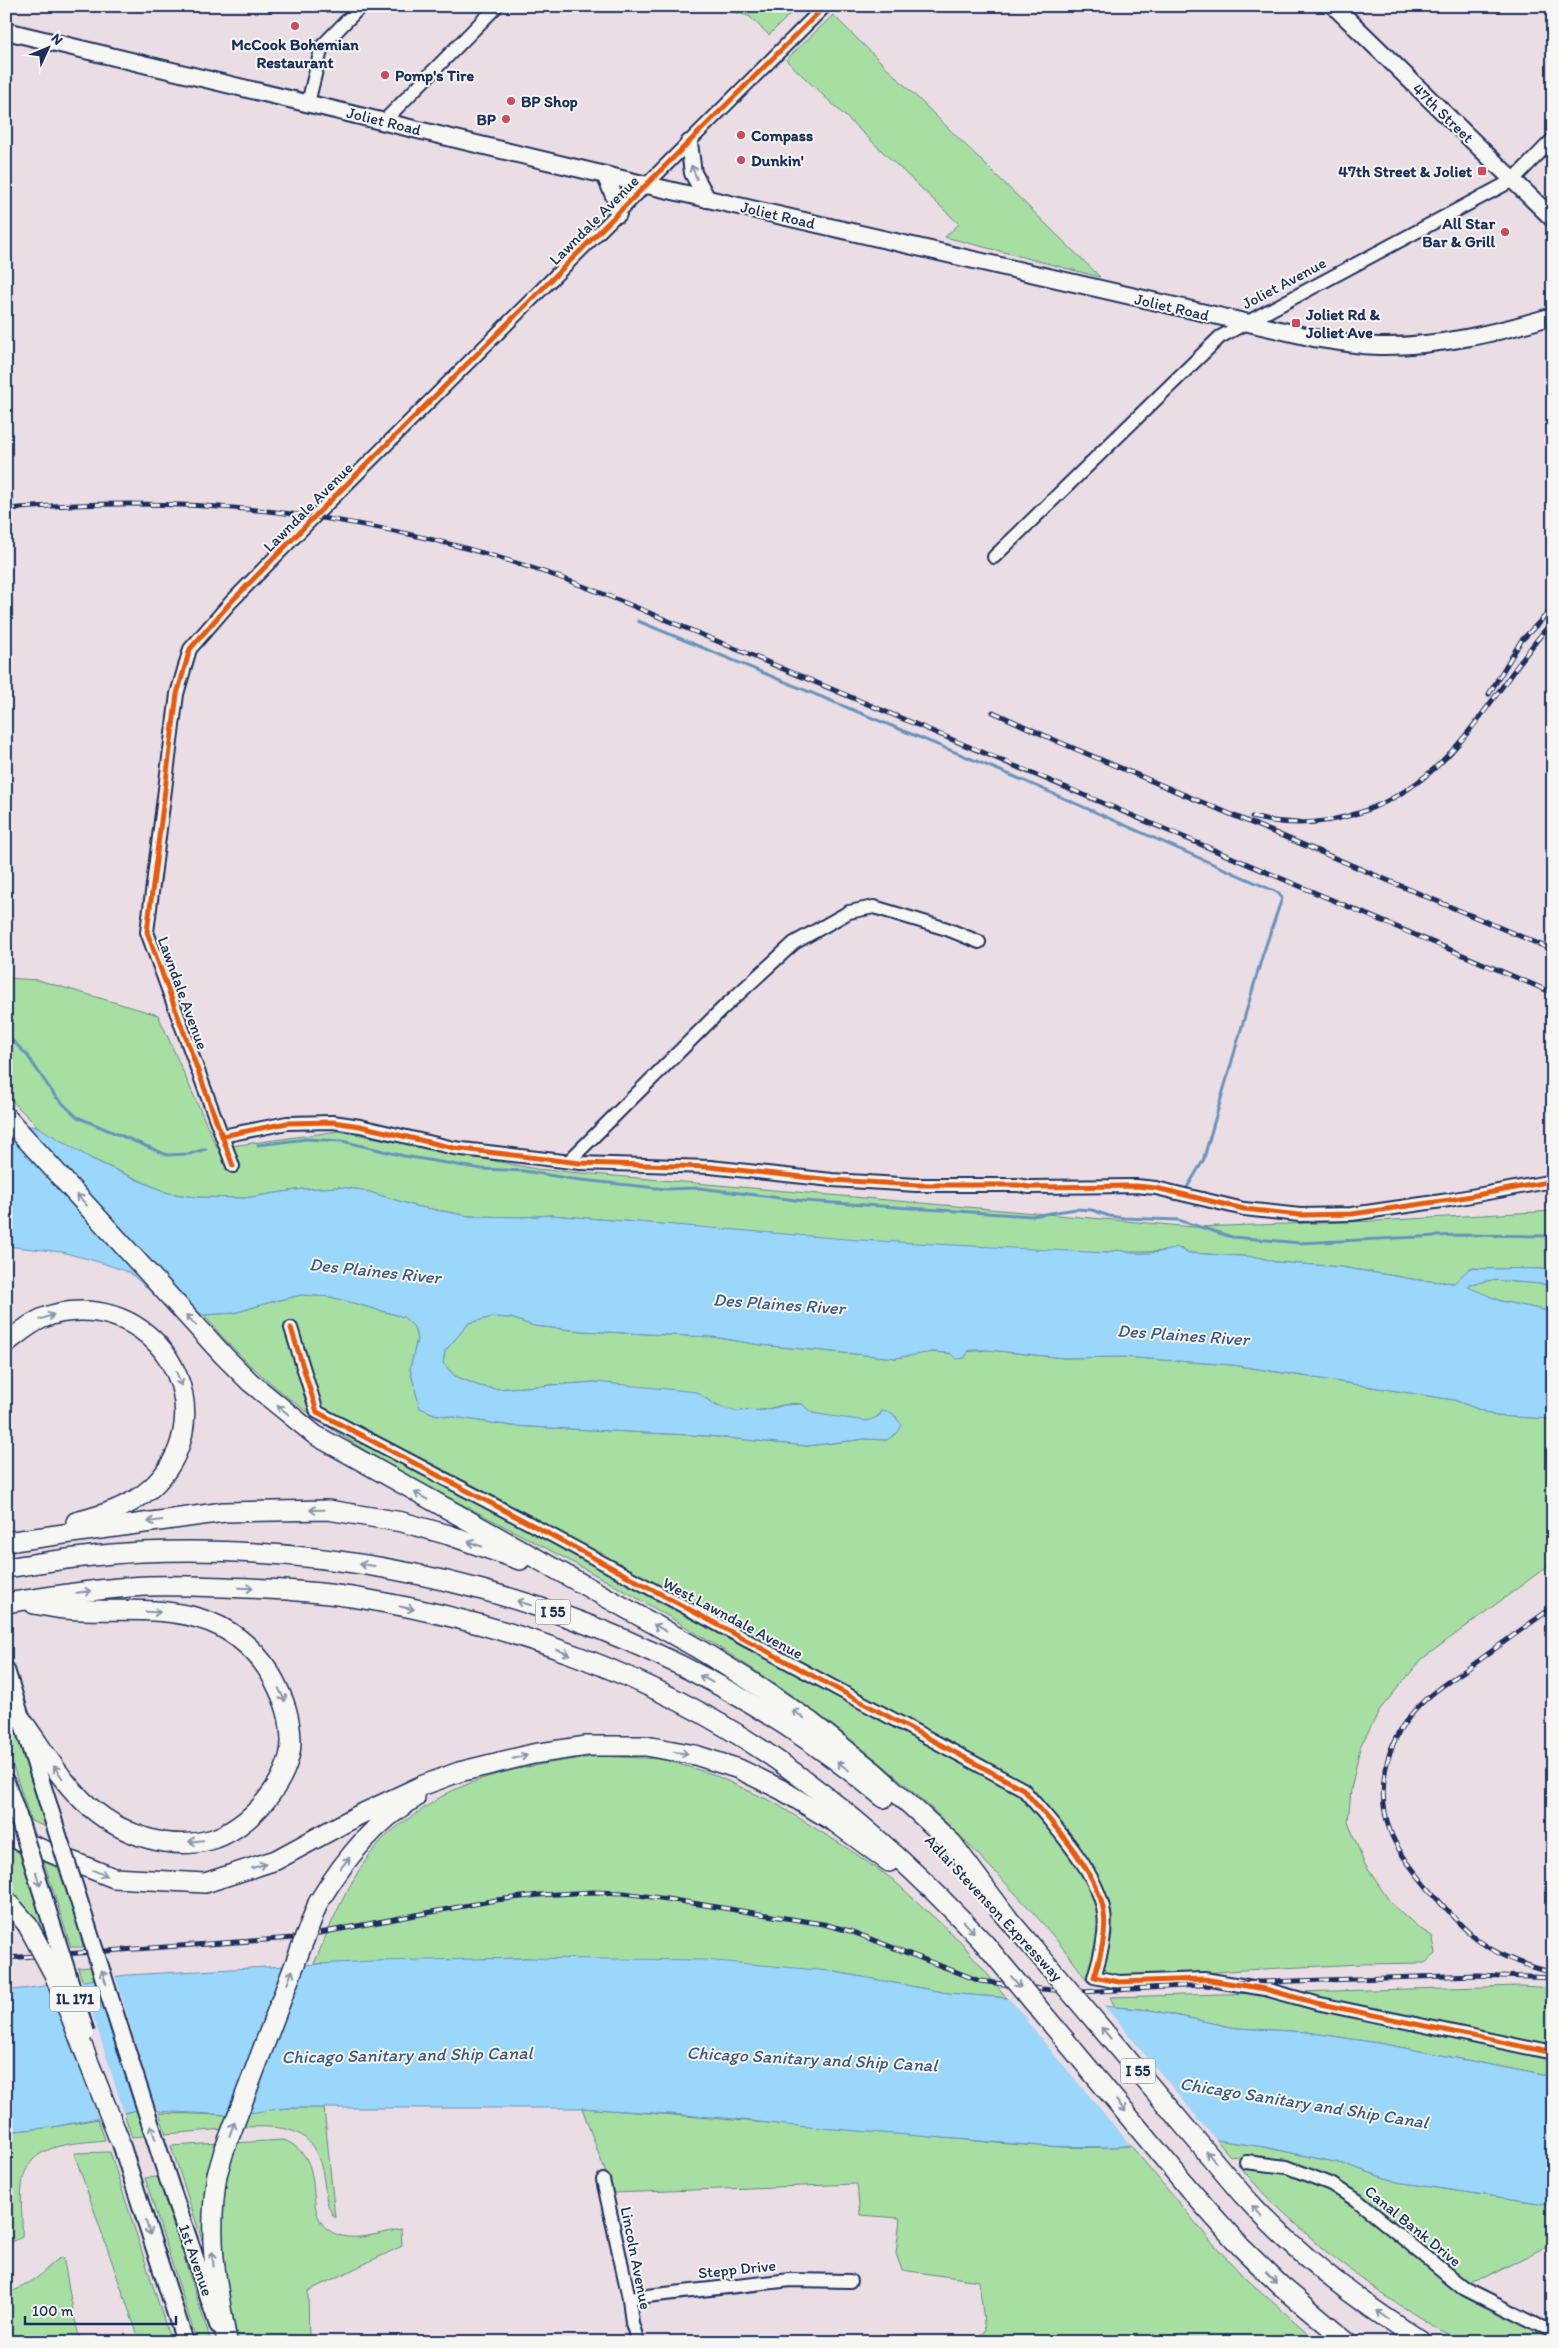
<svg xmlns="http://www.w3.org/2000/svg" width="1559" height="2348" viewBox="0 0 1559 2348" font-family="Itim,sans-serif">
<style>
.green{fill:#a7dfa3;stroke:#618780}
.water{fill:#9bd6fb;stroke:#6893bc}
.pier{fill:#ebdde4}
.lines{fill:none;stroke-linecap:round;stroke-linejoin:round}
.stream{stroke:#6893bc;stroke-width:3}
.minor-casing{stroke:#1b2f5e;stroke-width:16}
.major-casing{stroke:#1b2f5e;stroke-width:20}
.highway-casing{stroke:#1b2f5e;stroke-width:22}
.minor{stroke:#f6f6f2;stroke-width:12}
.major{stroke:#f6f6f2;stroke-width:16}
.highway{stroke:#f6f6f2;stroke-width:19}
.rail-casing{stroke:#1b2f5e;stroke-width:5}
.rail{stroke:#f6f6f2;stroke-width:3;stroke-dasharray:9;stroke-linecap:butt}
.major-bridge-casing{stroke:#1b2f5e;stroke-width:20;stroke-linecap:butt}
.highway-bridge-casing{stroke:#1b2f5e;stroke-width:22;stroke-linecap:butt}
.major-bridge{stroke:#f6f6f2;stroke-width:16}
.highway-bridge{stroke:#f6f6f2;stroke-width:19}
.cycleway-casing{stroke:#f6f6f2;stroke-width:8}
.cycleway{stroke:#e8590c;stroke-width:5}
.oneway{stroke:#8892a8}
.poi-dot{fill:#d1495b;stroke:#f6f6f2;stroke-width:2}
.labels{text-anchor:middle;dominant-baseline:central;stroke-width:4;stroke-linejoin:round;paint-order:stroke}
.shield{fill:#f6f6f2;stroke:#5d6b8a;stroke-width:1}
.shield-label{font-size:15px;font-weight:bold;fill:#1b2f5e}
.poi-label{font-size:16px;font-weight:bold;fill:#1b2f5e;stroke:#f6f6f2;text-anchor:start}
.street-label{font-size:16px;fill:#1b2f5e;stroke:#f6f6f2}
.water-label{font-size:18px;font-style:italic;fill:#3b5985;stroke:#f6f6f2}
</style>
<rect width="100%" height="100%" fill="#ebdde4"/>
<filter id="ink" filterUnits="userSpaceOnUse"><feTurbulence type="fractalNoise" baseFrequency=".02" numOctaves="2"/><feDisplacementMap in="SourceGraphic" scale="10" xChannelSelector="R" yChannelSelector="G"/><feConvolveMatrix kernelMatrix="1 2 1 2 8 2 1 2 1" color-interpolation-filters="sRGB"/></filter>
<g filter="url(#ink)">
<g class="green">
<path d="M710 6H798L769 35 749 16Z"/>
<path d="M833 15 1100 277 945 237 959 224 786 60Z"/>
<path d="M6 978 38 980 158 1015 217 1148 339 1131 536 1169 1193 1227 1376 1221 1553 1211V1270C1525 1267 1498 1270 1470 1268L1455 1283 1418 1280 1341 1267 1276 1262 1257 1257 1189 1253 1182 1248C1166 1252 1150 1252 1134 1252 1124 1253 1118 1247 1108 1253L965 1250 551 1215 524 1217 469 1216 415 1206 363 1190 339 1187 303 1189 244 1198 195 1197 168 1193 92 1159 61 1142 38 1127 6 1095Z"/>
<path d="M1492 1280 1553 1285V1312L1501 1301 1468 1288 1470 1284Z"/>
<path d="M302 1295 331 1297 404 1317 414 1327 417 1339 410 1369 420 1408 434 1414 512 1426 708 1436 807 1446 865 1439 887 1440 897 1417 882 1411C879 1416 873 1420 866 1421 855 1422 824 1417 813 1413 808 1411 805 1405 800 1404 789 1402 777 1407 766 1409 747 1413 723 1412 707 1399L595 1382 496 1389 479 1386 455 1376 443 1363 445 1351 469 1323 492 1317 511 1318 534 1326 582 1331 713 1337 761 1345 896 1358 921 1352 950 1353 988 1350 1064 1358 1122 1357 1233 1365 1454 1400 1496 1416 1553 1419V1562L1422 1659 1381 1708 1360 1747 1351 1790 1348 1822 1364 1863 1390 1902 1419 1928 1432 1936 1436 1954 1425 1963 1360 1964 1243 1970 1088 1982C1061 1942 1028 1906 994 1871 966 1841 936 1812 906 1785 805 1696 687 1624 570 1561 442 1491 297 1432 204 1315L234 1313 274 1301Z"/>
<path d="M6 1701 46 1827 31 1821 6 1745Z"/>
<path d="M599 1756 662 1759 712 1774 773 1802 847 1848 892 1879 961 1942 1007 1998 947 1993 830 1971 525 1958 314 1964C330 1926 346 1886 371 1853 383 1836 403 1822 420 1811 429 1805 438 1798 448 1793 495 1769 548 1763 599 1756Z"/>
<path d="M6 1846 20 1853 50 1948 22 1907 6 1890Z"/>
<path d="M44 1862 60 1869 85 1947H71Z"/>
<path d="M91 1967 96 1980 83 1983 78 1968Z"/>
<path d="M1522 1986 1553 1988V2077L1384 2044 1307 2032 1236 2028 1150 2010 1115 2007 1110 1997Z"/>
<path d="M287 2108H324L335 2218C326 2206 326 2195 324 2181 316 2125 287 2126 239 2127L245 2113Z"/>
<path d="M582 2108C696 2116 809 2127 922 2136 991 2142 1061 2151 1131 2146L1209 2239 1242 2275 1318 2342H971L985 2331 979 2281 902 2270 896 2254 900 2218 860 2215 857 2184 613 2193Z"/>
<path d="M137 2110 145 2136 132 2137 124 2113Z"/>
<path d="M159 2113 231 2115 225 2129 166 2134Z"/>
<path d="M98 2119 105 2140C72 2144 26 2142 22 2186 20 2203 23 2220 22 2237L6 2245V2132L53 2127Z"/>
<path d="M284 2140C338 2163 289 2227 347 2237 363 2239 385 2232 401 2229L402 2246 308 2291 309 2342H238L222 2258 221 2200 233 2143Z"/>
<path d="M1216 2140 1264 2147 1344 2164 1397 2182 1553 2205V2243L1484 2278 1466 2283 1371 2207 1255 2159 1230 2156Z"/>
<path d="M220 2143 204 2223 203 2243 171 2146Z"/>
<path d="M110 2152 171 2342H140L74 2153Z"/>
<path d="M1238 2165 1287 2171 1335 2191 1452 2284 1553 2337V2342H1462L1428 2323 1375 2289 1323 2249 1266 2196Z"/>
<path d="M158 2177 211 2342H197L145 2178Z"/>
<path d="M63 2257C69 2285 72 2314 81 2342H6V2294C17 2290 28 2284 38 2277 46 2270 53 2261 63 2257Z"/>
</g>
<g class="water">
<path d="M6 1123 38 1127 92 1159 133 1178 168 1193 195 1197 244 1198 303 1189 339 1187 363 1190 415 1206 469 1216 524 1217 551 1215 859 1240 1108 1253C1117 1248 1122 1251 1131 1253 1144 1254 1165 1253 1176 1247L1189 1253 1257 1257 1276 1262 1341 1267 1418 1280 1454 1283 1470 1268C1498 1270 1525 1267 1553 1270V1285L1492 1280 1470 1284 1468 1287 1501 1301 1553 1312V1419L1496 1416 1454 1400 1233 1365 1122 1357 1064 1358 988 1350H969L965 1358 956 1359 950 1353 933 1352 896 1358 761 1345 713 1337 582 1331 534 1326 511 1318 492 1317 469 1323 445 1351 443 1363 455 1376 479 1386 496 1389 595 1382 697 1392 716 1406 734 1411 765 1410 785 1405 802 1404 812 1413 831 1416 867 1421 879 1416 882 1411 892 1413 902 1425 898 1432 887 1440 865 1439 807 1446 708 1436 512 1426 434 1414 420 1408 410 1369 417 1339 414 1327 404 1317 331 1297 302 1295 274 1301 234 1313 204 1315 150 1291 129 1272 99 1262 62 1252 6 1246Z"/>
<path d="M525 1958 704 1960 830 1971 948 1993 1150 2010 1236 2028 1307 2032 1384 2044 1553 2077V2205L1397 2182 1344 2164 1264 2147 1216 2140 1108 2147 1041 2146 785 2125 726 2118 582 2108H287L231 2115 137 2110 53 2127 6 2132V1991L127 1975 215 1970 372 1961Z"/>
</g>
<g class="pier">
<path d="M115 1975 151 2093 160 2116 138 2113 95 1978Z"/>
<path d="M82 1980 125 2116 99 2121 51 1984Z"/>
<path d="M1005 1995 1102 2003 1197 2117 1196 2120 1200 2121 1219 2143 1133 2148 1027 2022 1028 2019Z"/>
</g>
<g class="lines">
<g class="stream">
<path d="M638 621 1020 779 1279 893 1282 898 1262 957 1203 1161 1186 1189"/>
<path d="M6 1034 27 1055 55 1096 77 1117 167 1155 189 1154 206 1149"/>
<path d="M258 1145 306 1139 342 1141 404 1156 482 1169 524 1171 572 1179 666 1189 699 1188 804 1201 1032 1216 1076 1209 1092 1210 1109 1216 1124 1218 1178 1220 1232 1237 1300 1243 1458 1235 1553 1236"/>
</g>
<defs>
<g id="minor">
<path d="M308 103 322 46 361 6"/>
<path d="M384 121 497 6"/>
<path d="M994 557 1220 337 1513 180 1553 139"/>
<path d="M222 1136 287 1123 333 1122 360 1126 454 1148 580 1163 710 1167 832 1180 917 1185H1018L1029 1187 1136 1186 1156 1188 1244 1209 1300 1215 1352 1214 1449 1200 1553 1181"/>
<path d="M569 1161 722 1009 794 943 849 912 874 907 947 929 979 942"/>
<path d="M233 1166 147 932 177 694 190 649 230 603 315 516 825 6"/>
<path d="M291 1328 317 1412 540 1529 1023 1789C1050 1821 1098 1871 1104 1913 1107 1934 1100 1957 1094 1977L1119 1982 1204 1979 1265 1989 1316 2003 1553 2053"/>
<path d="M1246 2162 1287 2167 1331 2184 1359 2202 1465 2289 1553 2333"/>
<path d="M603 2180 629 2298 632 2323 638 2342"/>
<path d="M629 2298 791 2280 850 2281"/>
</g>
<g id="major">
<path d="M1334 6 1553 219"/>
<path d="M6 31 647 185 1314 338C1335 341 1357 346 1379 346 1438 347 1496 333 1553 316"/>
<path d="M689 143 693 173 707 199"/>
<path d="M605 175 615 198 618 214"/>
<path d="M6 1670 57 1832"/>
<path d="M6 1782 18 1816"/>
<path d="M168 2179 218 2325"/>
<path d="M133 2181 185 2342"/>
</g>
<g id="highway">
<path d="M6 1117 224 1356 250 1382 315 1435 697 1648 749 1680 808 1720 875 1773 952 1843 1007 1917"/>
<path d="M6 1343C18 1334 29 1324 43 1318 55 1313 68 1311 81 1311 174 1311 221 1424 151 1488 130 1507 103 1515 76 1522"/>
<path d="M6 1542 224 1512 328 1510 402 1522 449 1535 520 1560"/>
<path d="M6 1568C51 1561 97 1554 142 1552 410 1541 676 1625 884 1798"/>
<path d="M6 1603C53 1596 100 1588 147 1586 172 1585 198 1586 223 1587 272 1589 322 1591 370 1600 509 1624 651 1674 768 1754 849 1809 919 1873 985 1944"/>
<path d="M21 1719C43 1749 62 1784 91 1808 123 1835 169 1851 210 1840 248 1830 292 1780 291 1740 290 1716 285 1702 275 1682 262 1656 238 1633 210 1622 164 1604 112 1613 64 1609 54 1608 44 1606 34 1604"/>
<path d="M6 1835 114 1878 205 1883 276 1860 357 1816 421 1786 459 1772 533 1754 587 1746H646L695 1755 739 1769 782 1790 836 1823 889 1862"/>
<path d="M6 1900 27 1924"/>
<path d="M318 1903C342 1863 374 1822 415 1798"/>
<path d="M999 1908 1034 1949"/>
<path d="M217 2175C207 2237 216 2281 227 2342"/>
<path d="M1190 2190 1241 2247 1280 2285 1348 2342"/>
<path d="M1242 2194C1295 2253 1355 2300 1423 2342"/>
</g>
</defs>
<use href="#minor" class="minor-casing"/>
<use href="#major" class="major-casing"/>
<use href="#highway" class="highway-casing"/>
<use href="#minor" class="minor"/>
<use href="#major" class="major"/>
<use href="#highway" class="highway"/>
<defs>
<g id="rail">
<path d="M6 509C196 494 369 512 550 574 597 590 642 610 688 629 761 659 834 690 908 721 1123 810 1337 903 1553 993"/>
<path d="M1489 694 1521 641 1553 608"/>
<path d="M993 712 1059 742 1553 950"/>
<path d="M1252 817C1327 836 1401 807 1452 751 1489 711 1516 662 1553 621"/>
<path d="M6 1958 293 1938 496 1900 539 1895 593 1892 624 1893 667 1899 823 1924 850 1931 980 1981 1041 1989 1082 1992 1232 1983 1477 1975 1553 1978"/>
<path d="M1550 1972C1485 1955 1469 1936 1426 1886 1413 1870 1400 1854 1392 1836 1374 1793 1385 1742 1416 1709 1431 1692 1451 1680 1470 1667 1497 1647 1525 1627 1553 1607"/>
</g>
</defs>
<use href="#rail" class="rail-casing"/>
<use href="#rail" class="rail"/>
<defs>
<g id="major-bridge">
<path d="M18 1816 86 2033"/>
<path d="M57 1832 168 2179"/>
<path d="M116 2128 133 2181"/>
</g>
<g id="highway-bridge">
<path d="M27 1924 54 1974 119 2139"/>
<path d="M985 1944 1190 2190"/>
<path d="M1034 1949 1242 2194"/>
<path d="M217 2175 224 2151 318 1903"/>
</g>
</defs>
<use href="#major-bridge" class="major-bridge-casing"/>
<use href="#highway-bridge" class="highway-bridge-casing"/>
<use href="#major-bridge" class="major-bridge"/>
<use href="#highway-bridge" class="highway-bridge"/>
<defs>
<g id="cycleway">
<path d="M222 1136 287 1123 333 1122 360 1126 454 1148 580 1163 710 1167 832 1180 917 1185H1018L1029 1187 1136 1186 1156 1188 1244 1209 1300 1215 1352 1214 1449 1200 1553 1181"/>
<path d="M233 1166 147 932 177 694 190 649 230 603 315 516 825 6"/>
<path d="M291 1328 317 1412 540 1529 1023 1789C1050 1821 1098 1871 1104 1913 1107 1934 1100 1957 1094 1977L1119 1982 1204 1979 1265 1989 1316 2003 1553 2053"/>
</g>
</defs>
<use href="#cycleway" class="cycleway-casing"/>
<use href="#cycleway" class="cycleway"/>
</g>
<defs><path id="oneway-shaft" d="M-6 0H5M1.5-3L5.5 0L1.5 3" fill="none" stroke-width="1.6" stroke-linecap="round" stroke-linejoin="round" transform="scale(1.25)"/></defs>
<g class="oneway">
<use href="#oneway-shaft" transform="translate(694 172) rotate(-112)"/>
<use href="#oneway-shaft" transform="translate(82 1200) rotate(-132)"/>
<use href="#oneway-shaft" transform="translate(47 1317) rotate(-20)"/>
<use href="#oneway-shaft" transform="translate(191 1320) rotate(-132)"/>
<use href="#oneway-shaft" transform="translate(179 1379) rotate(69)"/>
<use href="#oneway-shaft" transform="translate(283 1410) rotate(-141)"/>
<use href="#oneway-shaft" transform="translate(421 1496) rotate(-151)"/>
<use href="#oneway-shaft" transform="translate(317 1510) rotate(179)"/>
<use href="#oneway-shaft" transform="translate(155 1521) rotate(172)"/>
<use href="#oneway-shaft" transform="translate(475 1544) rotate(-161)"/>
<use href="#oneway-shaft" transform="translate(367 1565) rotate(-172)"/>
<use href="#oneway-shaft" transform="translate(246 1588) rotate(2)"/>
<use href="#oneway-shaft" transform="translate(84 1592) rotate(-6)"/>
<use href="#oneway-shaft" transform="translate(524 1603) rotate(-163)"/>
<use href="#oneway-shaft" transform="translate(407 1608) rotate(12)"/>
<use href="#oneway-shaft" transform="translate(153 1612) rotate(2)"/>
<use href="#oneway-shaft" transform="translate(660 1628) rotate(-151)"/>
<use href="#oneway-shaft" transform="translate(563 1652) rotate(21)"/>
<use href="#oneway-shaft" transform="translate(706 1679) rotate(-151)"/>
<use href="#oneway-shaft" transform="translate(282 1695) rotate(64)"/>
<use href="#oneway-shaft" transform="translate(798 1714) rotate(-145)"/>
<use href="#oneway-shaft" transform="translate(681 1753) rotate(10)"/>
<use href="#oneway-shaft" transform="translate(520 1757) rotate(-13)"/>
<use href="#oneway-shaft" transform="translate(843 1766) rotate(-143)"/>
<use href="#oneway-shaft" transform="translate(58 1772) rotate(-125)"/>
<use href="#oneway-shaft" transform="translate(196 1841) rotate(174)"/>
<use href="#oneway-shaft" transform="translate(345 1863) rotate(-50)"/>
<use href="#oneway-shaft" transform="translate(259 1866) rotate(-18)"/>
<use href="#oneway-shaft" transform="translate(100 1873) rotate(22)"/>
<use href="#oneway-shaft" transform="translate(38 1879) rotate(73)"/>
<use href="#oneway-shaft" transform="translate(969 1927) rotate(47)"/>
<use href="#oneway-shaft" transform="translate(104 1977) rotate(-108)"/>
<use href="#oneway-shaft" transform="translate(290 1977) rotate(-69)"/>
<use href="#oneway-shaft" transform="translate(1016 1982) rotate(50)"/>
<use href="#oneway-shaft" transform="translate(1106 2033) rotate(-130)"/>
<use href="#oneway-shaft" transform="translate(1121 2106) rotate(50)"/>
<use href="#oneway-shaft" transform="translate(232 2129) rotate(-69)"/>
<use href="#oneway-shaft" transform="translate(153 2132) rotate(-108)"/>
<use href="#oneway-shaft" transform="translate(1211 2157) rotate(-130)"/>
<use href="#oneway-shaft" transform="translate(1257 2211) rotate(-132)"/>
<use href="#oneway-shaft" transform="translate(148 2228) rotate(72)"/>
<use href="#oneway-shaft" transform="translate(213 2259) rotate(-94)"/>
<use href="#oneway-shaft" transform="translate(1271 2277) rotate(45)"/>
<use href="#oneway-shaft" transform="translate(1382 2315) rotate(-145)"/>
</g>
</g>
<g class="poi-dot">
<circle cx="295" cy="26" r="5"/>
<circle cx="385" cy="75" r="5"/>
<circle cx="511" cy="101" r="5"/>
<circle cx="506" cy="119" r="5"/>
<circle cx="741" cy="135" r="5"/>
<circle cx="741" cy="160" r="5"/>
<rect x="1477" y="166" width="10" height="10" rx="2.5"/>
<circle cx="1505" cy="232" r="5"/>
<rect x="1291" y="318" width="10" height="10" rx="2.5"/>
</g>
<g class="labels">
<g class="shield">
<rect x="535.5" y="1599.5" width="35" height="25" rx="4"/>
<rect x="50" y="1986.5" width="50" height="25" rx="4"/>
<rect x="1120.5" y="2058.5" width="35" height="25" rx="4"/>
</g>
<g class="shield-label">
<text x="553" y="1612">I 55</text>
<text x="75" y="1999">IL 171</text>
<text x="1138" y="2071">I 55</text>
</g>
<g class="poi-label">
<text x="295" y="44" text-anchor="middle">McCook Bohemian<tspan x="295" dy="18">Restaurant</tspan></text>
<text x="395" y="75">Pomp's Tire</text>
<text x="521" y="101">BP Shop</text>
<text x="496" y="119" text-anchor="end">BP</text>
<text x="751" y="135">Compass</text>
<text x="751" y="160">Dunkin'</text>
<text x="1472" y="171" text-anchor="end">47th Street &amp; Joliet</text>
<text x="1495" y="223" text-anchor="end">All Star<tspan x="1495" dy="18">Bar &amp; Grill</tspan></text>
<text x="1306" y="314">Joliet Rd &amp;<tspan x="1306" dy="18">Joliet Ave</tspan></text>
</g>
<g class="street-label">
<text transform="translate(1443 113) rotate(44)">47th Street</text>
<text transform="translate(384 121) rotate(14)">Joliet Road</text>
<text transform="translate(778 215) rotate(13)">Joliet Road</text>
<text transform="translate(594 220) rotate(-45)">Lawndale Avenue</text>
<text transform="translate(1284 283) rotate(-28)">Joliet Avenue</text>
<text transform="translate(1172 307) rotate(13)">Joliet Road</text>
<text transform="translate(308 507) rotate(-45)">Lawndale Avenue</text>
<text transform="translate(183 993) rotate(70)">Lawndale Avenue</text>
<text transform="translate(733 1618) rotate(28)">West Lawndale Avenue</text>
<text transform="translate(994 1908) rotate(47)">Adlai Stevenson Expressway</text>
<text transform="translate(1413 2226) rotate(39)">Canal Bank Drive</text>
<text transform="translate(636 2258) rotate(79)">Lincoln Avenue</text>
<text transform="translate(196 2260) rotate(71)">1st Avenue</text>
<text transform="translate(737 2269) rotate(-6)">Stepp Drive</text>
</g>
<g class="water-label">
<text transform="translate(375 1271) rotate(6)">Des Plaines River</text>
<text transform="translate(779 1304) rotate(4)">Des Plaines River</text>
<text transform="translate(1183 1335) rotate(4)">Des Plaines River</text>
<text transform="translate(407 2055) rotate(-1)">Chicago Sanitary and Ship Canal</text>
<text transform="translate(812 2059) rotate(3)">Chicago Sanitary and Ship Canal</text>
<text transform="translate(1304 2103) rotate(9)">Chicago Sanitary and Ship Canal</text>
</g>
</g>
<rect width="1559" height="2348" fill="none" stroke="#f6f6f2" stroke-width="25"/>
<rect x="12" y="12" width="1534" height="2323" fill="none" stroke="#1b2f5e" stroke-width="2" filter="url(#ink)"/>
<g transform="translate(48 48) rotate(46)" stroke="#f6f6f2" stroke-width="4" paint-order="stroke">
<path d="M0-4L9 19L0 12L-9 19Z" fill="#1b2f5e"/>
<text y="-8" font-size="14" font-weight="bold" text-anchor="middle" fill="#1b2f5e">N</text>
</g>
<path d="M25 2316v8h151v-8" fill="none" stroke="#1b2f5e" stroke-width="2.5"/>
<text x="32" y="2316" font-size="15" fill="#1b2f5e" stroke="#f6f6f2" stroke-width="4" paint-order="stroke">100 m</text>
</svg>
